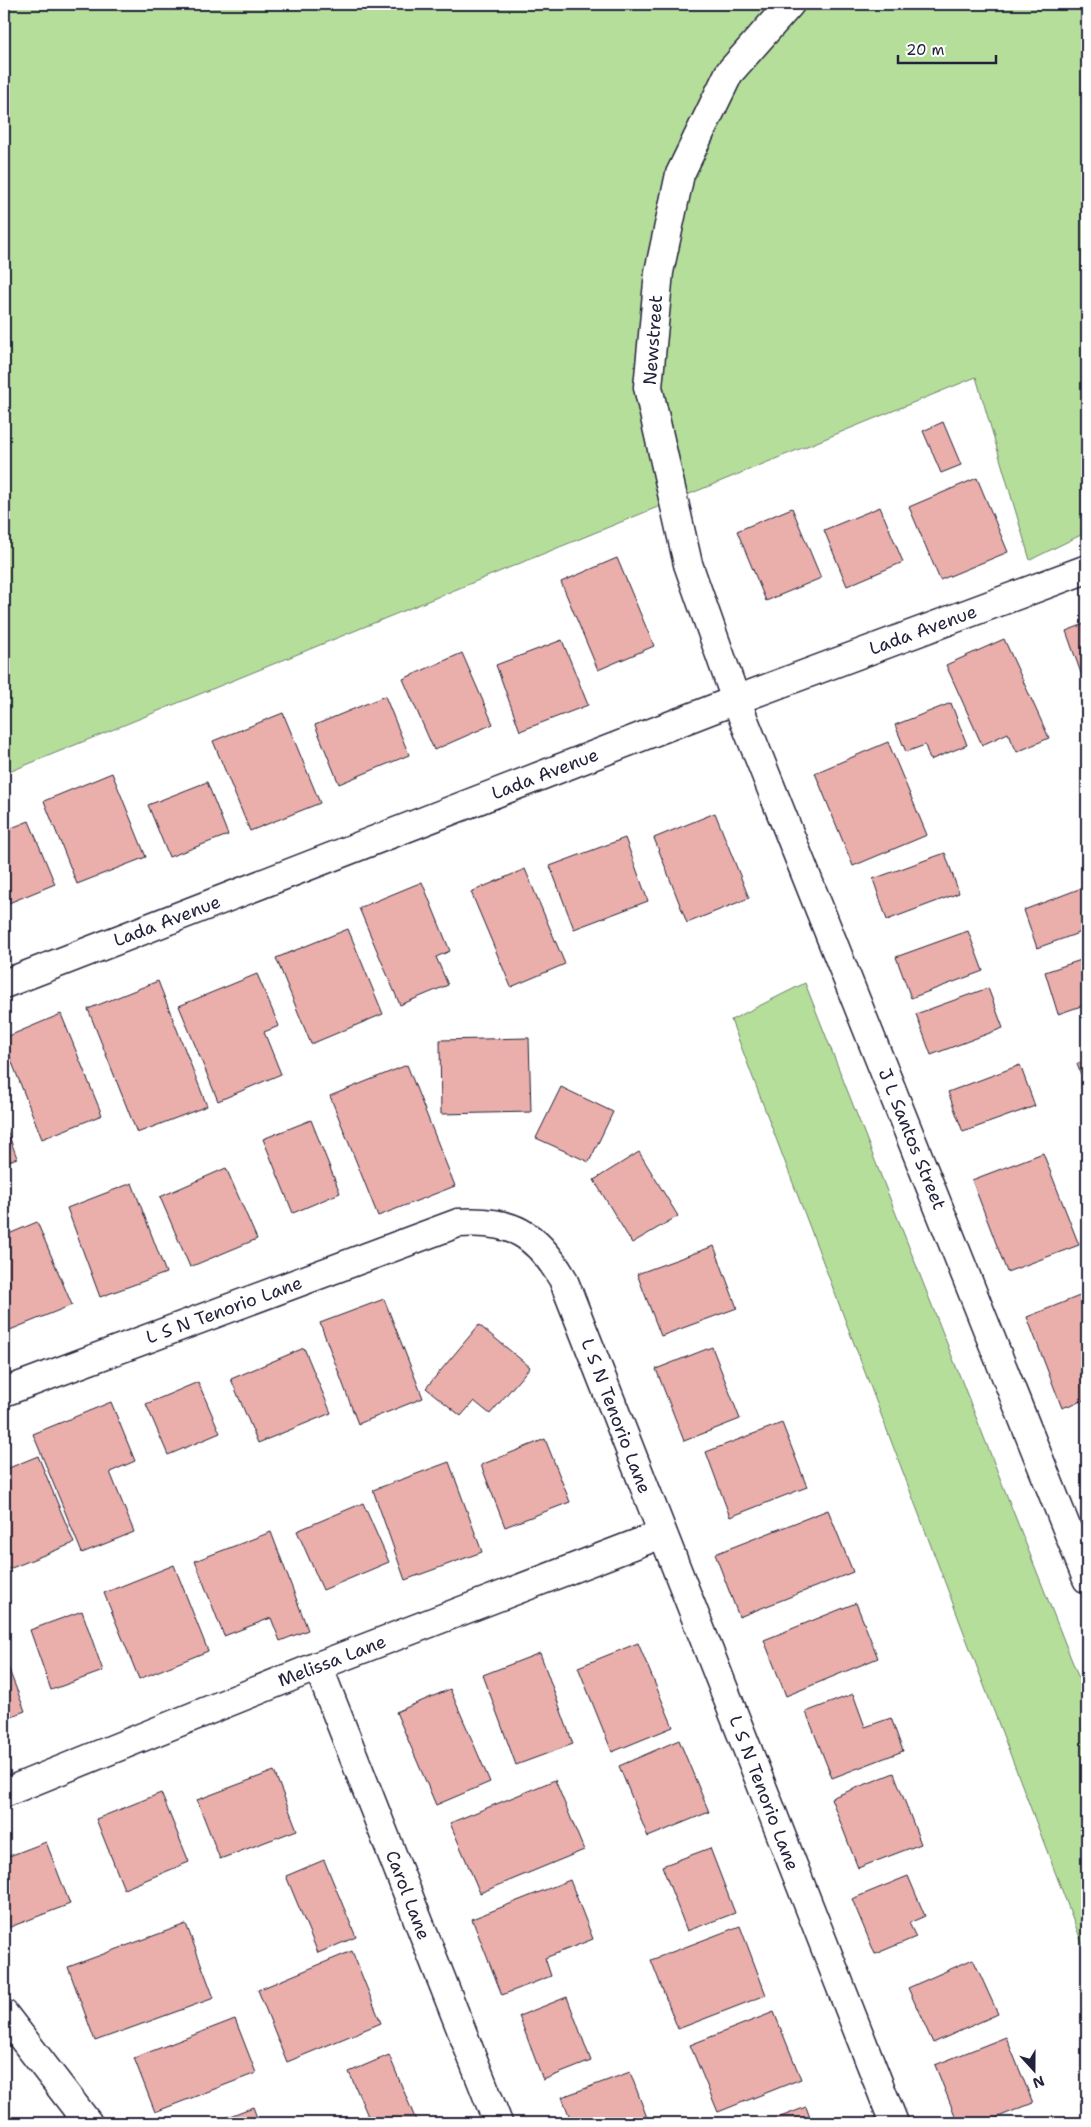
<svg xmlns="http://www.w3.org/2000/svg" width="1091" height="2127" viewBox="0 0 1091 2127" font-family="'Shantell Sans',sans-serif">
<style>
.green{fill:#b6de9b;stroke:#6c806b}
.building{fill:#eaafab;stroke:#22223b}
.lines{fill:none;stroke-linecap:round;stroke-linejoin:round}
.minor-casing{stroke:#22223b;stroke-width:31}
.minor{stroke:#fff;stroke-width:28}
.labels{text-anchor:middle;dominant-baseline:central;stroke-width:4;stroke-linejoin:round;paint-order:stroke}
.street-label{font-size:18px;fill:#22223b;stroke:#fff}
</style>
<rect width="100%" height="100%" fill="#fff"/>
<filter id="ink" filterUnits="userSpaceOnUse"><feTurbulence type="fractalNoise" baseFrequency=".02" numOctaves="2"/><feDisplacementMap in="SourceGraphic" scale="10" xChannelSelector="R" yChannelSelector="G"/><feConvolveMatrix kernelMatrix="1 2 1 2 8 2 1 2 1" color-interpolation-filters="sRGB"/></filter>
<g filter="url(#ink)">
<g class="green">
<path d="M4 4H1087V532L1030 560 976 377 4 774Z"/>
<path d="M805 983 1087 1699V1956L731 1020Z"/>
</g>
<g class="building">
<path d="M943 422 961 465 941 473 923 431Z"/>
<path d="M977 478 1008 552 940 580 909 507Z"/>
<path d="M880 507 903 562 847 586 824 530Z"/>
<path d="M792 508 821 578 766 601 737 531Z"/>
<path d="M617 558 654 646 598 670 561 582Z"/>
<path d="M1087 623V690L1066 631Z"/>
<path d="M1004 639 1049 738 1017 752 1008 733 982 745 946 665Z"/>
<path d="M562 640 588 705 520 731 496 665Z"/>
<path d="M462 653 493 724 434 750 403 679Z"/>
<path d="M385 696 409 755 339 784 315 725Z"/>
<path d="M951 703 967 745 930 760 925 745 906 752 895 725Z"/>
<path d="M283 713 320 803 250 831 213 741Z"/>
<path d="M888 742 927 835 853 866 815 773Z"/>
<path d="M112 773 146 857 77 884 44 801Z"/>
<path d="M207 782 228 835 169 857 148 805Z"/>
<path d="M715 813 749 898 687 923 654 838Z"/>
<path d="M29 821 55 884 4 905V831Z"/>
<path d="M625 838 648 901 574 929 550 866Z"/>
<path d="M945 853 959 893 887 920 873 879Z"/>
<path d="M525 869 565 964 511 987 471 892Z"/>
<path d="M422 882 450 951 436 957 448 985 400 1005 359 908Z"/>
<path d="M1087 886V930L1037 948 1024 910Z"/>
<path d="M348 929 383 1014 311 1044 276 958Z"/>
<path d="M968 931 983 971 911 998 896 957Z"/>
<path d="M1087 958V1004L1058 1014 1045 972Z"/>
<path d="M257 974 279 1026 264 1032 281 1074 218 1101 179 1006Z"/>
<path d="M158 981 207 1106 137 1133 88 1009Z"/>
<path d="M988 988 1003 1028 931 1055 916 1014Z"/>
<path d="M61 1014 102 1115 42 1139 4 1042V1038Z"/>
<path d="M529 1038 531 1112 441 1114 440 1040Z"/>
<path d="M1087 1060V1091L1077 1064Z"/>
<path d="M407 1065 455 1186 378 1216 330 1096Z"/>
<path d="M1020 1065 1035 1106 963 1132 948 1092Z"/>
<path d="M561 1087 613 1112 589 1162 536 1138Z"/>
<path d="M311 1120 340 1193 293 1213 263 1139Z"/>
<path d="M4 1122 17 1158 4 1163Z"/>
<path d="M639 1152 678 1216 632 1243 594 1180Z"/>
<path d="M1043 1153 1079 1245 1007 1272 972 1180Z"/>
<path d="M226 1168 257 1239 190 1267 160 1197Z"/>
<path d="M132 1183 166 1273 100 1297 67 1208Z"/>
<path d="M37 1222 72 1305 5 1332 4 1236Z"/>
<path d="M714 1246 737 1308 661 1336 637 1274Z"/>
<path d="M1087 1293V1399L1062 1408 1027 1317Z"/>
<path d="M384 1299 423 1398 358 1424 320 1323Z"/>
<path d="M479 1325 530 1367 490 1414 474 1401 461 1416 426 1388Z"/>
<path d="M712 1347 740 1419 684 1441 656 1369Z"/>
<path d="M304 1348 331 1413 258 1443 231 1379Z"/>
<path d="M198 1382 220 1433 168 1455 146 1404Z"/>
<path d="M111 1402 135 1461 110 1472 134 1532 82 1553 33 1434Z"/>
<path d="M782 1423 807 1487 730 1517 706 1452Z"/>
<path d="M545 1439 570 1502 505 1527 481 1465Z"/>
<path d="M38 1456 74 1543 4 1571V1470Z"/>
<path d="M449 1462 482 1552 405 1580 373 1490Z"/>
<path d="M363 1503 389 1562 323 1590 297 1531Z"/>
<path d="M828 1510 853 1572 739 1617 715 1554Z"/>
<path d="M271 1532 308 1630 280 1641 271 1618 224 1636 195 1561Z"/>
<path d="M174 1565 208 1651 139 1679 104 1593Z"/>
<path d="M856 1603 878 1658 786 1696 764 1640Z"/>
<path d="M82 1611 103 1671 51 1690 30 1630Z"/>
<path d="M638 1643 673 1727 612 1752 578 1667Z"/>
<path d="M540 1653 573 1744 516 1765 483 1675Z"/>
<path d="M4 1657 25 1711 4 1719Z"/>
<path d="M450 1689 490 1782 436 1805 396 1712Z"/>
<path d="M853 1694 865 1727 891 1718 903 1751 832 1778 806 1712Z"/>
<path d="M679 1740 709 1812 648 1837 619 1766Z"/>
<path d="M274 1771 297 1830 220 1859 197 1800Z"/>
<path d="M894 1773 921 1844 858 1868 831 1798Z"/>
<path d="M555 1780 584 1850 480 1893 450 1823Z"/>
<path d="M161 1793 189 1862 124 1889 96 1819Z"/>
<path d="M46 1842 70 1904 5 1929 4 1858Z"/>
<path d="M710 1848 735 1913 687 1931 662 1866Z"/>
<path d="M324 1860 356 1937 318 1953 286 1876Z"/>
<path d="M908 1876 925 1916 909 1923 916 1937 875 1954 852 1899Z"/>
<path d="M570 1880 593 1939 545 1958 551 1976 502 1995 472 1919Z"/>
<path d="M186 1924 214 1998 95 2041 68 1967Z"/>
<path d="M740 1926 766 1995 678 2029 651 1960Z"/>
<path d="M352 1951 381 2023 287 2062 258 1990Z"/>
<path d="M973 1959 998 2014 933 2043 908 1988Z"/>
<path d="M567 1997 591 2061 543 2080 519 2016Z"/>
<path d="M774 2012 801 2079 718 2112 690 2045Z"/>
<path d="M235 2019 256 2073 155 2112 134 2058Z"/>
<path d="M1006 2037 1033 2103 983 2123H958L935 2065Z"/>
<path d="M389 2055 417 2123H371L349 2072Z"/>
<path d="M630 2072 649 2123H572L562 2097Z"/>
<path d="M253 2107 259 2123H212Z"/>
<path d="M806 2107 812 2123H765Z"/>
</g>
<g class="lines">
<defs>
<g id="minor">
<path d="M790 4 729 73 680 174 659 272 648 387 688 564 736 700 1087 1579"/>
<path d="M4 984 736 700 1087 569"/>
<path d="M4 1392 458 1223C511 1219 536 1233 563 1279L894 2123"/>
<path d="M318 1666 498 2123"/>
<path d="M4 1793 318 1666 662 1534"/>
<path d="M4 2014 88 2123"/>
</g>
</defs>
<use href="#minor" class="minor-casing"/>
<use href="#minor" class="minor"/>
</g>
</g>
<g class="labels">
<g class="street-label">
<text transform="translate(653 340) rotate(-86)">Newstreet</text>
<text transform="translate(923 630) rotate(-20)">Lada Avenue</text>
<text transform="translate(545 774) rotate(-21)">Lada Avenue</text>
<text transform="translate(167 921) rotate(-21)">Lada Avenue</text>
<text transform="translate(912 1139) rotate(68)">J L Santos Street</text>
<text transform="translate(224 1310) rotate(-20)">L S N Tenorio Lane</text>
<text transform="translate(616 1416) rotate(69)">L S N Tenorio Lane</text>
<text transform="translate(332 1661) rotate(-21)">Melissa Lane</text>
<text transform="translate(764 1793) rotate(69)">L S N Tenorio Lane</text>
<text transform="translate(408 1895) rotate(69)">Carol Lane</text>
</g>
</g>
<rect width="1091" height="2127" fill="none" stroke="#fff" stroke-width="20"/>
<rect x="10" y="10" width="1071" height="2107" fill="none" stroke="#22223b" stroke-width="2" filter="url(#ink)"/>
<g transform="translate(1034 2070) rotate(159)" stroke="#ffffff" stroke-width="4" paint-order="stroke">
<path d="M0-4L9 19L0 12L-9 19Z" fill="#22223b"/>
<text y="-8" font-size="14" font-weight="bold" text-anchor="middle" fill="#22223b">N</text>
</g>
<path d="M898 55v8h98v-8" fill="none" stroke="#22223b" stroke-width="2.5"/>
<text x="906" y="55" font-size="15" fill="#22223b" stroke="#ffffff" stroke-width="4" paint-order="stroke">20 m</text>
</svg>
